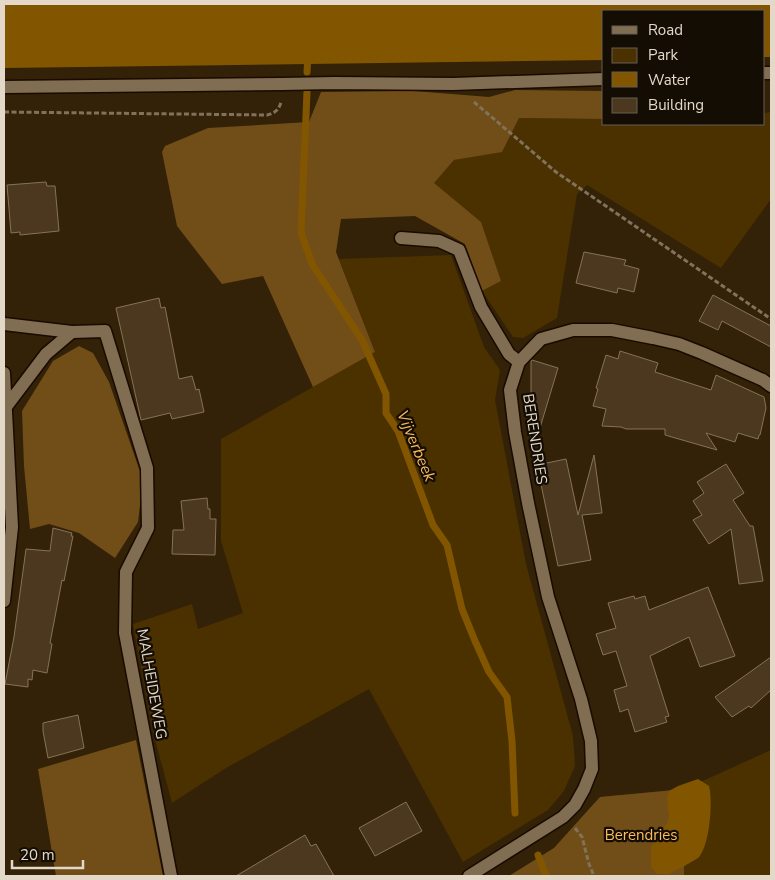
<svg xmlns="http://www.w3.org/2000/svg" width="775" height="880" viewBox="0 0 775 880" font-family="'Nunito Sans',sans-serif">
<style>
.green{fill:#4b3000}
.forest{fill:#714e18}
.water{fill:#825601}
.lines{fill:none;stroke-linecap:round;stroke-linejoin:round}
.stream{stroke:#825601;stroke-width:7}
.building{fill:#4b381f;stroke:#877257}
.lane-casing{stroke:#1a0a00;stroke-width:15}
.street-casing{stroke:#1a0a00;stroke-width:15}
.path{stroke:#81725c;stroke-width:3;stroke-dasharray:5 2.5;stroke-linecap:butt}
.lane{stroke:#816d52;stroke-width:12}
.street{stroke:#816d52;stroke-width:12}
.labels{text-anchor:middle;dominant-baseline:central;stroke-width:4.5;stroke-linejoin:round;paint-order:stroke}
.street-label{font-size:15px;fill:#e4d8c9;stroke:#140d04}
.park-label{font-size:15px;fill:#febd5f;stroke:#140d04}
.water-label{font-size:16px;font-style:italic;fill:#faba5c;stroke:#140d04}
</style>
<rect width="100%" height="100%" fill="#332207"/>
<g class="green">
<path d="M771 112V199L721 268 587 185 577 194 557 318 523 338 513 337 482 291 501 281 433 183 454 160 502 151 519 118 604 119V124H764V113Z"/>
<path d="M451 255 484 347 500 370 495 400 526 564 573 736 575 766 564 791 548 810 463 862 369 689 226 768 172 803 153 732 133 624 192 604 198 629 243 613 221 541V439L375 352 339 259Z"/>
<path d="M771 750V876H509L554 848 600 797 685 789Z"/>
</g>
<g class="forest">
<path d="M515 90 604 91V119L519 118 502 152 454 160 434 183 481 222 501 281 482 291 465 244 415 216 341 219 336 252 375 352 313 387 263 276 222 284 177 226 162 152 165 146 208 128 309 122 321 92 414 91 489 97Z"/>
<path d="M79 346 93 353 109 382 143 480 138 522 115 558 79 533 49 524 30 529 24 466 22 411 53 361Z"/>
<path d="M136 740 163 876H56L38 769Z"/>
<path d="M685 789 684 876H509L554 848 600 797Z"/>
</g>
<g class="water">
<path d="M4 4H771V57H764V11H604V60L4 68Z"/>
<path d="M698 779 709 786C713 801 710 844 699 857 696 860 673 872 668 874 665 874 660 874 657 874L651 867V847L667 823 669 817 667 798 669 791 678 786Z"/>
</g>
<g class="lines">
<g class="stream">
<path d="M307 72 308 55"/>
<path d="M307 92 301 232 312 264 362 340 386 394V413L398 431 433 525 447 545 462 609 475 641 489 672 507 697 512 741 515 813"/>
<path d="M538 855 546 876"/>
</g>
</g>
<g class="building">
<path d="M46 182 47 186H55L59 231 20 235V232L11 233 7 185Z"/>
<path d="M584 252 626 260 624 265 639 269 634 292 618 288 617 293 576 283Z"/>
<path d="M713 295 771 326V347L722 321 718 330 699 321Z"/>
<path d="M159 298 161 308 165 307 179 379 192 376 196 390 199 389 204 412 172 419 170 413 141 420 116 308Z"/>
<path d="M620 351 658 363 655 372 711 390 716 375 764 397 766 408 760 435H759L758 439 738 433 735 442 706 433 717 450 665 435V429H626L621 427 602 426 606 409 593 406 598 389 596 388 606 355 618 359Z"/>
<path d="M532 360 558 368 536 441 531 440V361Z"/>
<path d="M594 455 602 513 582 515 591 560 558 566 537 465 566 459 578 515Z"/>
<path d="M726 464 744 493 733 500 750 526H753L763 581 739 584 731 529 709 544 693 520 702 515 693 501 704 493 697 482Z"/>
<path d="M207 498 208 509H210V519H216L215 555 172 554 173 530H184L181 501Z"/>
<path d="M53 528 72 533 71 536H73L64 581 62 580 55 617 50 643 52 644 47 673 33 670 32 680 28 679V687L5 684 14 637 26 549 50 551Z"/>
<path d="M708 587 735 656 700 667 689 637 650 656 669 716 665 717 667 722 635 732 628 709 620 712 614 690 627 686 616 651 603 655 596 634 616 628 608 603 634 596 635 599 645 596 649 610Z"/>
<path d="M771 657V690L751 708 749 706 732 717 715 697Z"/>
<path d="M78 715 84 748 48 758 43 731V723Z"/>
<path d="M406 802 422 831 375 856 359 828Z"/>
<path d="M305 835 311 846 316 844 334 876H236Z"/>
</g>
<g class="lines">
<defs>
<g id="lane">
<path d="M764 73H771"/>
<path d="M4 87 282 84 334 83 453 84 604 79"/>
<path d="M401 238 439 241 459 250 481 307 509 354 519 362"/>
</g>
<g id="street">
<path d="M4 324 72 332 105 331 147 468 148 528 126 572 125 633 171 876"/>
<path d="M4 373 12 527 4 601"/>
<path d="M6 407 46 354 72 332"/>
<path d="M469 876 563 817 575 805 584 789 592 769 591 741 581 699 548 597 528 503 515 432 510 390 519 362 541 339 573 330H612L653 338 679 344 702 353 763 380 771 386"/>
</g>
</defs>
<use href="#lane" class="lane-casing"/>
<use href="#street" class="street-casing"/>
<g class="path">
<path d="M474 102 556 172 771 319"/>
<path d="M4 112 267 115C275 113 279 110 281 102"/>
<path d="M575 828 582 837 589 864 594 876"/>
</g>
<use href="#lane" class="lane"/>
<use href="#street" class="street"/>
</g>
<g class="labels">
<g class="street-label">
<text transform="translate(535 439) rotate(81)">BERENDRIES</text>
<text transform="translate(152 684) rotate(80)">MALHEIDEWEG</text>
</g>
<g class="park-label">
<text x="641" y="835">Berendries</text>
</g>
<g class="water-label">
<text transform="translate(416 446) rotate(67)">Vijverbeek</text>
</g>
</g>
<rect width="775" height="880" fill="none" stroke="#e4d8c9" stroke-width="10"/>
<rect x="602" y="10" width="162" height="115" fill="#140d04" stroke="#675e53"/>
<rect x="612" y="26" width="25" height="8" fill="#816d52" stroke="#675e53"/>
<text x="648" y="35" font-size="15" fill="#e4d8c9">Road</text>
<rect x="612" y="48" width="25" height="15" fill="#4b3000" stroke="#675e53"/>
<text x="648" y="60" font-size="15" fill="#e4d8c9">Park</text>
<rect x="612" y="72" width="25" height="15" fill="#825601" stroke="#675e53"/>
<text x="648" y="85" font-size="15" fill="#e4d8c9">Water</text>
<rect x="612" y="98" width="25" height="15" fill="#4b381f" stroke="#675e53"/>
<text x="648" y="110" font-size="15" fill="#e4d8c9">Building</text>
<path d="M12 860v8h71v-8" fill="none" stroke="#e4d8c9" stroke-width="2.5"/>
<text x="20" y="860" font-size="15" fill="#e4d8c9" stroke="#140d04" stroke-width="4" paint-order="stroke">20 m</text>
</svg>
